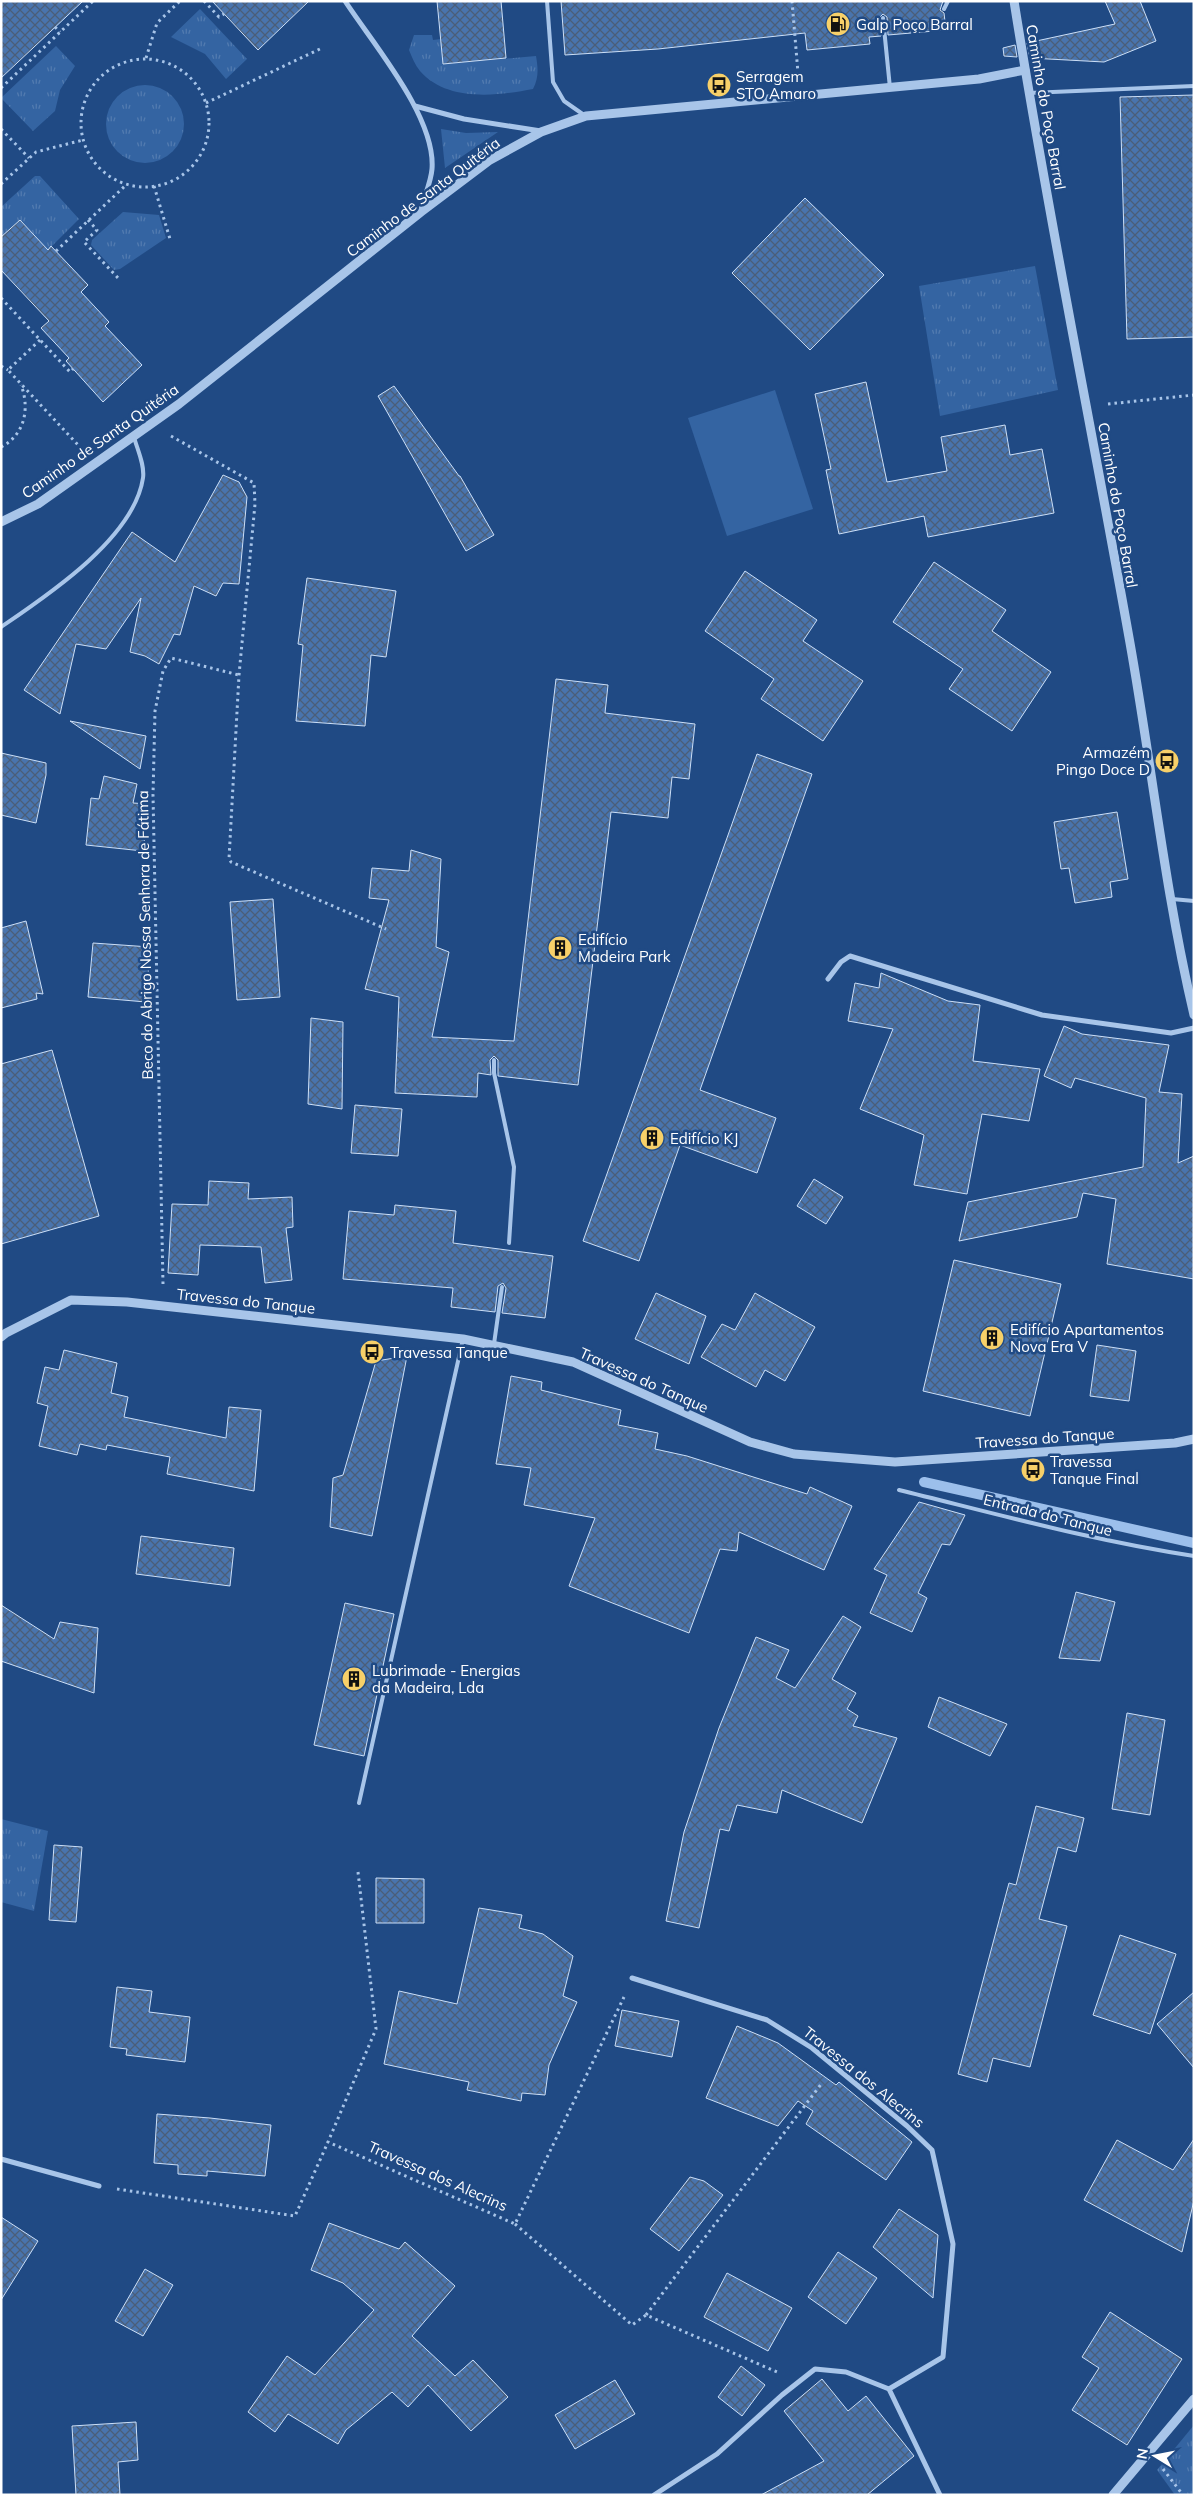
<svg xmlns="http://www.w3.org/2000/svg" width="1195" height="2496" viewBox="0 0 1195 2496" font-family="Mulish,sans-serif">
<style>
.grass{fill:url(#grass-tufts)}
.pitch{fill:#3464a2}
.lines{fill:none;stroke-linecap:round;stroke-linejoin:round}
.stream{stroke:#9cbfeb;stroke-width:10}
.building{fill:url(#building-cross-hatch);stroke:#ccdff7}
.path{stroke:#a8c5e9;stroke-width:3;stroke-dasharray:2.5 4;stroke-linecap:butt}
.service{stroke:#a8c5e9;stroke-width:4}
.minor{stroke:#a8c5e9;stroke-width:5}
.tertiary{stroke:#a8c5e9;stroke-width:9}
.labels{text-anchor:middle;dominant-baseline:central;stroke-width:5;stroke-linejoin:round;paint-order:stroke}
.poi-label{font-size:15px;fill:#fff;stroke:#204a84;text-anchor:start}
.street-label{font-size:15px;fill:#fff;stroke:#204a84}
</style>
<defs>
<pattern id="grass-tufts" width="24" height="20" patternUnits="userSpaceOnUse" patternTransform="scale(1.25)"><rect width="24" height="20" fill="#3464a2"/><path d="M3 7l-1-3M5 7V3M7 7l1-3M15 17l-1-3M17 17v-4M19 17l1-3" fill="none" stroke="#527bb0"/></pattern>
<pattern id="building-cross-hatch" width="8" height="8" patternUnits="userSpaceOnUse" patternTransform="scale(1.25)"><rect width="8" height="8" fill="#4974ad"/><path d="M0 0l8 8M0 8l8-8" fill="none" stroke="#4b5e78"/></pattern>
</defs>
<rect width="100%" height="100%" fill="#204a84"/>
<g class="grass">
<path d="M200 9 247 59 226 79 205 54 171 37Z"/>
<path d="M414 35H432L433 40 441 39 443 64 536 56C538 68 539 77 533 89 497 96 447 102 420 71 415 65 412 57 409 50Z"/>
<path d="M56 46 75 66 60 90 55 111 33 131 1 98Z"/>
<circle cx="145" cy="124" r="39"/>
<path d="M441 129 466 133 498 132 445 168Z"/>
<path d="M35 176H40L79 219 48 250 20 220 1 237V207Z"/>
<path d="M123 212 159 215 166 238 120 269 114 270 91 245 92 240Z"/>
<path d="M1035 266 1058 390 940 416 919 286Z"/>
<path d="M1 1819 48 1831 34 1911 1 1902Z"/>
<path d="M1194 2425V2495H1175L1157 2470Z"/>
</g>
<path class="pitch" d="M775 390 813 509 727 536 688 418Z"/>
<g class="lines">
<path class="stream" d="M924 1482 1194 1543"/>
</g>
<g class="building">
<path d="M1 1H83L1 78Z"/>
<path d="M212 1H309L258 50Z"/>
<path d="M437 1H501L506 58 443 64Z"/>
<path d="M561 1H943L940 10 944 13 946 30 888 35 887 17 883 14 879 18 881 36 869 37 870 44 807 50 805 33 658 49 565 55Z"/>
<path d="M1105 1H1140L1156 41 1104 62 1030 58 1027 43 1115 24Z"/>
<path d="M1015 45 1017 57 1004 56 1003 48Z"/>
<path d="M1194 95V337L1127 339 1120 97Z"/>
<path d="M805 198 884 275 810 350 732 273Z"/>
<path d="M20 220 48 250 51 246 88 285 81 292 109 322 105 326 142 365 103 402 66 361 69 358 41 328 49 321 1 270V237Z"/>
<path d="M866 382 887 482 947 471 941 437 1005 425 1010 455 1042 449 1054 513 928 537 924 516 839 534 826 470 831 469 815 394Z"/>
<path d="M394 386 459 476H460L494 535 466 551 378 396Z"/>
<path d="M223 475 239 482 247 497 239 584 223 583 216 596 194 586 180 635 174 634 159 664 145 656 130 652 141 598 106 649 76 644 60 714 24 690 132 532 175 562Z"/>
<path d="M934 562 1006 610 992 631 1051 672 1012 731 949 689 963 669 893 622Z"/>
<path d="M745 571 817 620 803 641 863 681 823 741 761 699 774 679 705 631Z"/>
<path d="M307 578 396 591 386 657 371 655 365 726 296 721 303 645 298 644Z"/>
<path d="M556 679 608 685 605 713 695 724 689 779 672 777 668 818 611 812 578 1085 498 1076V1060L494 1056 490 1060 491 1075 478 1073 477 1097 395 1093 399 997 365 989 389 900 369 898 372 868 409 871 411 850 441 859 436 947 449 952 432 1037 514 1041Z"/>
<path d="M70 721 146 736 140 769Z"/>
<path d="M1 753 46 763V775L36 823 1 815Z"/>
<path d="M757 754 812 774 700 1090 776 1118 757 1173 680 1145 639 1261 583 1241Z"/>
<path d="M104 776 137 784 133 803 149 804 143 851 86 845 91 798 99 799Z"/>
<path d="M1117 812 1128 879 1110 882 1112 897 1075 903 1069 868 1061 869 1054 822Z"/>
<path d="M273 899 280 997 237 1000 230 902Z"/>
<path d="M26 921 43 994 36 993 37 999 1 1008V928Z"/>
<path d="M93 943 150 947 146 1002 88 997Z"/>
<path d="M881 973 948 1001 980 1005 973 1061 1040 1069 1029 1121 982 1114 967 1194 914 1185 924 1135 860 1109 893 1029 848 1021 855 983 879 988Z"/>
<path d="M311 1018 343 1022 342 1109 308 1104Z"/>
<path d="M1064 1026 1082 1034 1169 1045 1159 1092 1182 1094 1178 1163 1194 1156V1279L1107 1264 1116 1199 1083 1193 1077 1217 959 1241 968 1202 1143 1167 1146 1098 1075 1078 1071 1088 1044 1076Z"/>
<path d="M52 1050 99 1216 1 1244V1064Z"/>
<path d="M355 1105 402 1109 398 1156 351 1153Z"/>
<path d="M814 1179 843 1197 826 1224 797 1206Z"/>
<path d="M209 1181 249 1183 248 1199 292 1197 293 1227 286 1228 292 1280 265 1283 261 1247 200 1245 198 1275 168 1273 172 1204 208 1205Z"/>
<path d="M395 1205 456 1211 453 1243 553 1256 545 1318 502 1313 506 1288 503 1283 498 1286 495 1312 451 1307 453 1288 343 1279 349 1211 394 1215Z"/>
<path d="M954 1260 1061 1284 1030 1416 923 1391Z"/>
<path d="M656 1293 706 1316 689 1364 635 1339Z"/>
<path d="M755 1293 815 1327 785 1381 765 1370 756 1387 701 1357 722 1324 735 1330Z"/>
<path d="M1097 1345 1136 1351 1129 1401 1090 1396Z"/>
<path d="M64 1350 117 1363 111 1393 128 1397 124 1417 226 1438 229 1407 261 1410 254 1491 167 1474 170 1457 107 1445 106 1450 80 1444 77 1455 39 1446 48 1406 37 1403 45 1367 59 1370Z"/>
<path d="M407 1356 372 1536 330 1527 333 1478 343 1475 376 1361Z"/>
<path d="M511 1376 542 1382 541 1390 621 1410 618 1425 658 1433 655 1449 687 1456 807 1494 810 1487 852 1506 824 1570 739 1532 737 1551 720 1549 689 1633 569 1586 595 1518 524 1505 531 1468 496 1464Z"/>
<path d="M919 1502 965 1515 950 1545 942 1544 918 1593 927 1598 912 1632 870 1613 887 1575 874 1569Z"/>
<path d="M141 1536 234 1548 230 1586 136 1574Z"/>
<path d="M1076 1592 1115 1602 1100 1661 1059 1658Z"/>
<path d="M345 1603 394 1614 364 1756 314 1745Z"/>
<path d="M1 1605 54 1639 60 1622 98 1628 94 1693 1 1661Z"/>
<path d="M843 1616 861 1627 832 1679 856 1693 847 1709 858 1716 853 1726 897 1738 862 1823 782 1790 777 1813 737 1805 729 1831 720 1829 699 1928 666 1921 684 1832 719 1728 756 1637 789 1650 776 1678 795 1688Z"/>
<path d="M939 1697 1007 1724 990 1756 928 1727Z"/>
<path d="M1127 1713 1165 1720 1150 1815 1112 1809Z"/>
<path d="M1036 1806 1084 1818 1076 1852 1058 1847 1039 1919 1067 1926 1030 2067 993 2058 987 2082 958 2074 1009 1883 1016 1885Z"/>
<path d="M54 1845 82 1847 76 1922 49 1920Z"/>
<path d="M376 1878 424 1879V1923H376Z"/>
<path d="M479 1908 522 1915 519 1928 543 1934 573 1956 563 1996 577 2002 549 2065 545 2095 522 2093 521 2101 467 2090 469 2082 384 2064 399 1991 457 2004Z"/>
<path d="M1120 1935 1176 1954 1150 2034 1093 2015Z"/>
<path d="M117 1987 152 1991 149 2012 190 2017 185 2062 126 2055 127 2049 110 2047Z"/>
<path d="M1194 1992V2068L1157 2024Z"/>
<path d="M622 2010 679 2021 672 2057 615 2046Z"/>
<path d="M737 2026 778 2043 836 2085 839 2082 912 2142 886 2180 806 2124 813 2111 798 2101 778 2126 706 2098Z"/>
<path d="M157 2114 210 2118 271 2125 265 2176 207 2171V2176L178 2174V2165L154 2163Z"/>
<path d="M1194 2139V2200L1182 2252 1084 2200 1117 2140 1173 2170Z"/>
<path d="M690 2177 704 2181 723 2195 679 2251 650 2229Z"/>
<path d="M899 2209 938 2235 933 2298 873 2247Z"/>
<path d="M1 2217 38 2241 1 2300Z"/>
<path d="M329 2223 399 2249 405 2242 455 2286 412 2336 455 2376 473 2360 508 2397 471 2431 428 2385 408 2407 392 2392 346 2430 338 2444 288 2414 275 2432 248 2412 287 2356 315 2375 374 2310 343 2283 311 2270Z"/>
<path d="M838 2252 877 2278 846 2324 808 2297Z"/>
<path d="M145 2269 173 2285 143 2336 115 2321Z"/>
<path d="M727 2273 792 2308 768 2351 704 2317Z"/>
<path d="M1110 2312 1182 2359 1127 2445 1072 2410 1099 2368 1082 2357Z"/>
<path d="M741 2366 765 2385 742 2416 718 2397Z"/>
<path d="M822 2379 848 2411 866 2396 914 2456 867 2495H761L824 2461 784 2411Z"/>
<path d="M615 2380 635 2414 575 2449 555 2415Z"/>
<path d="M136 2422 138 2460 118 2462 120 2495H76L72 2426Z"/>
</g>
<g class="lines">
<g class="path">
<path d="M204 1 219 17 224 14"/>
<path d="M792 1 798 73"/>
<path d="M55 27 60 32"/>
<path d="M146 58 157 23 180 1"/>
<circle cx="145" cy="123" r="64"/>
<path d="M1 88 93 1"/>
<path d="M206 103 322 48"/>
<path d="M1 129 29 158"/>
<path d="M1 184 36 152 83 140"/>
<path d="M154 186 170 239"/>
<path d="M88 220 97 230 84 242 119 279"/>
<path d="M56 251 127 184"/>
<path d="M1 298 70 372 73 369"/>
<path d="M40 340 8 370 80 447"/>
<path d="M1 366 8 370"/>
<path d="M1108 404 1194 395"/>
<path d="M171 436 254 483 255 504 239 675 229 859 231 862 386 929"/>
<path d="M1 447C25 435 30 408 21 385"/>
<path d="M163 1284 153 795 155 711 163 671 171 658 239 675"/>
<path d="M358 1872 376 2029 328 2142 515 2224 624 1997"/>
<path d="M117 2189 295 2216 328 2142"/>
<path d="M515 2224 632 2325 646 2315 777 2372"/>
<path d="M646 2315 822 2083"/>
<path d="M1163 2469 1183 2495"/>
</g>
<g class="service">
<path d="M547 1 553 82 564 101 584 115"/>
<path d="M944 9 948 1"/>
<path d="M883 18 890 88"/>
<path d="M1029 93 1194 86"/>
<path d="M1 627C48 595 134 538 143 478 145 465 137 449 134 437"/>
<path d="M1172 899 1194 901"/>
<path d="M494 1060V1073L514 1167 509 1243"/>
<path d="M494 1344 502 1287"/>
<path d="M899 1490C997 1514 1094 1541 1194 1556"/>
<path d="M359 1803 463 1339"/>
</g>
<g class="minor">
<path d="M345 1C373 44 436 117 432 169 431 182 424 197 421 210"/>
<path d="M415 106 464 119 541 131"/>
<path d="M828 979 841 962 850 956 1042 1015 1171 1033 1194 1028"/>
<path d="M632 1978 767 2020 812 2048 907 2126 932 2150 953 2244 943 2357 889 2389 940 2495"/>
<path d="M1 2159 99 2186"/>
<path d="M654 2495 717 2454 782 2395 815 2369 846 2372 889 2389"/>
</g>
<g class="tertiary">
<path d="M1014 1C1048 216 1092 429 1130 643 1152 767 1165 892 1194 1015"/>
<path d="M1 522 38 504 179 404 421 212 490 160 541 132 586 116 979 79 1025 70"/>
<path d="M1 1337 6 1333 71 1300 127 1302 463 1339 573 1362 750 1442 794 1454 895 1462 1175 1443 1194 1439"/>
<path d="M1113 2495 1194 2399"/>
</g>
</g>
<defs>
<symbol id="fuel-disc" viewBox="-11 -11 22 22"><circle r="9.5" fill="#f7d069" stroke="#204a84"/><path d="M-5.5-6h7V0h2V4h1.3V-2.5L3-4.5l.8-.8L6-3V5H2.5V1h-1V6h-7ZM-4.2-4.7v3.2H.2V-4.7Z" fill="#111"/></symbol>
<symbol id="bus-disc" viewBox="-11 -11 22 22"><circle r="9.5" fill="#f7d069" stroke="#204a84"/><path d="M-5-6H5V4H4V6H2V4H-2V6H-4V4H-5ZM-3.5-4V0h7V-4ZM-3.5 1.2v1.5H-2V1.2ZM2 1.2v1.5H3.5V1.2Z" fill="#111"/></symbol>
<symbol id="building-disc" viewBox="-11 -11 22 22"><circle r="9.5" fill="#f7d069" stroke="#204a84"/><path d="M-4-6H4V6H1V3H-1V6H-4ZM-2.5-4.3h1.7v1.8h-1.7ZM.8-4.3h1.7v1.8H.8ZM-2.5-1h1.7V.8h-1.7ZM.8-1h1.7V.8H.8Z" fill="#111"/></symbol>
</defs>
<g fill-rule="evenodd">
<use href="#fuel-disc" x="824" y="10" width="28" height="28"/>
<use href="#bus-disc" x="705" y="71" width="28" height="28"/>
<use href="#bus-disc" x="1153" y="747" width="28" height="28"/>
<use href="#building-disc" x="546" y="934" width="28" height="28"/>
<use href="#building-disc" x="638" y="1124" width="28" height="28"/>
<use href="#building-disc" x="978" y="1324" width="28" height="28"/>
<use href="#bus-disc" x="358" y="1338" width="28" height="28"/>
<use href="#bus-disc" x="1019" y="1456" width="28" height="28"/>
<use href="#building-disc" x="340" y="1665" width="28" height="28"/>
</g>
<g class="labels">
<g class="poi-label">
<text x="856" y="24">Galp Poço Barral</text>
<text x="736" y="76">Serragem<tspan x="736" dy="17">STO Amaro</tspan></text>
<text x="1150" y="752" text-anchor="end">Armazém<tspan x="1150" dy="17">Pingo Doce D</tspan></text>
<text x="578" y="939">Edifício<tspan x="578" dy="17">Madeira Park</tspan></text>
<text x="670" y="1138">Edifício KJ</text>
<text x="1010" y="1329">Edifício Apartamentos<tspan x="1010" dy="17">Nova Era V</tspan></text>
<text x="390" y="1352">Travessa Tanque</text>
<text x="1050" y="1461">Travessa<tspan x="1050" dy="17">Tanque Final</tspan></text>
<text x="372" y="1670">Lubrimade - Energias<tspan x="372" dy="17">da Madeira, Lda</tspan></text>
</g>
<g class="street-label">
<text transform="translate(1046 107) rotate(80)">Caminho do Poço Barral</text>
<text transform="translate(423 197) rotate(-37)">Caminho de Santa Quitéria</text>
<text transform="translate(100 441) rotate(-35)">Caminho de Santa Quitéria</text>
<text transform="translate(1118 505) rotate(80)">Caminho do Poço Barral</text>
<text transform="translate(145 935) rotate(-91)">Beco do Abrigo Nossa Senhora de Fátima</text>
<text transform="translate(246 1301) rotate(6)">Travessa do Tanque</text>
<text transform="translate(644 1380) rotate(24)">Travessa do Tanque</text>
<text transform="translate(1045 1438) rotate(-4)">Travessa do Tanque</text>
<text transform="translate(1048 1515) rotate(14)">Entrada do Tanque</text>
<text transform="translate(864 2077) rotate(39)">Travessa dos Alecrins</text>
<text transform="translate(438 2176) rotate(24)">Travessa dos Alecrins</text>
</g>
</g>
<rect width="1195" height="2496" fill="none" stroke="#ffffff" stroke-width="5"/>
<g transform="translate(1155 2456) rotate(280)" stroke="#204a84" stroke-width="4" paint-order="stroke">
<path d="M0-4L9 19L0 12L-9 19Z" fill="#ffffff"/>
<text y="-8" font-size="14" font-weight="bold" text-anchor="middle" fill="#ffffff">N</text>
</g>
</svg>
